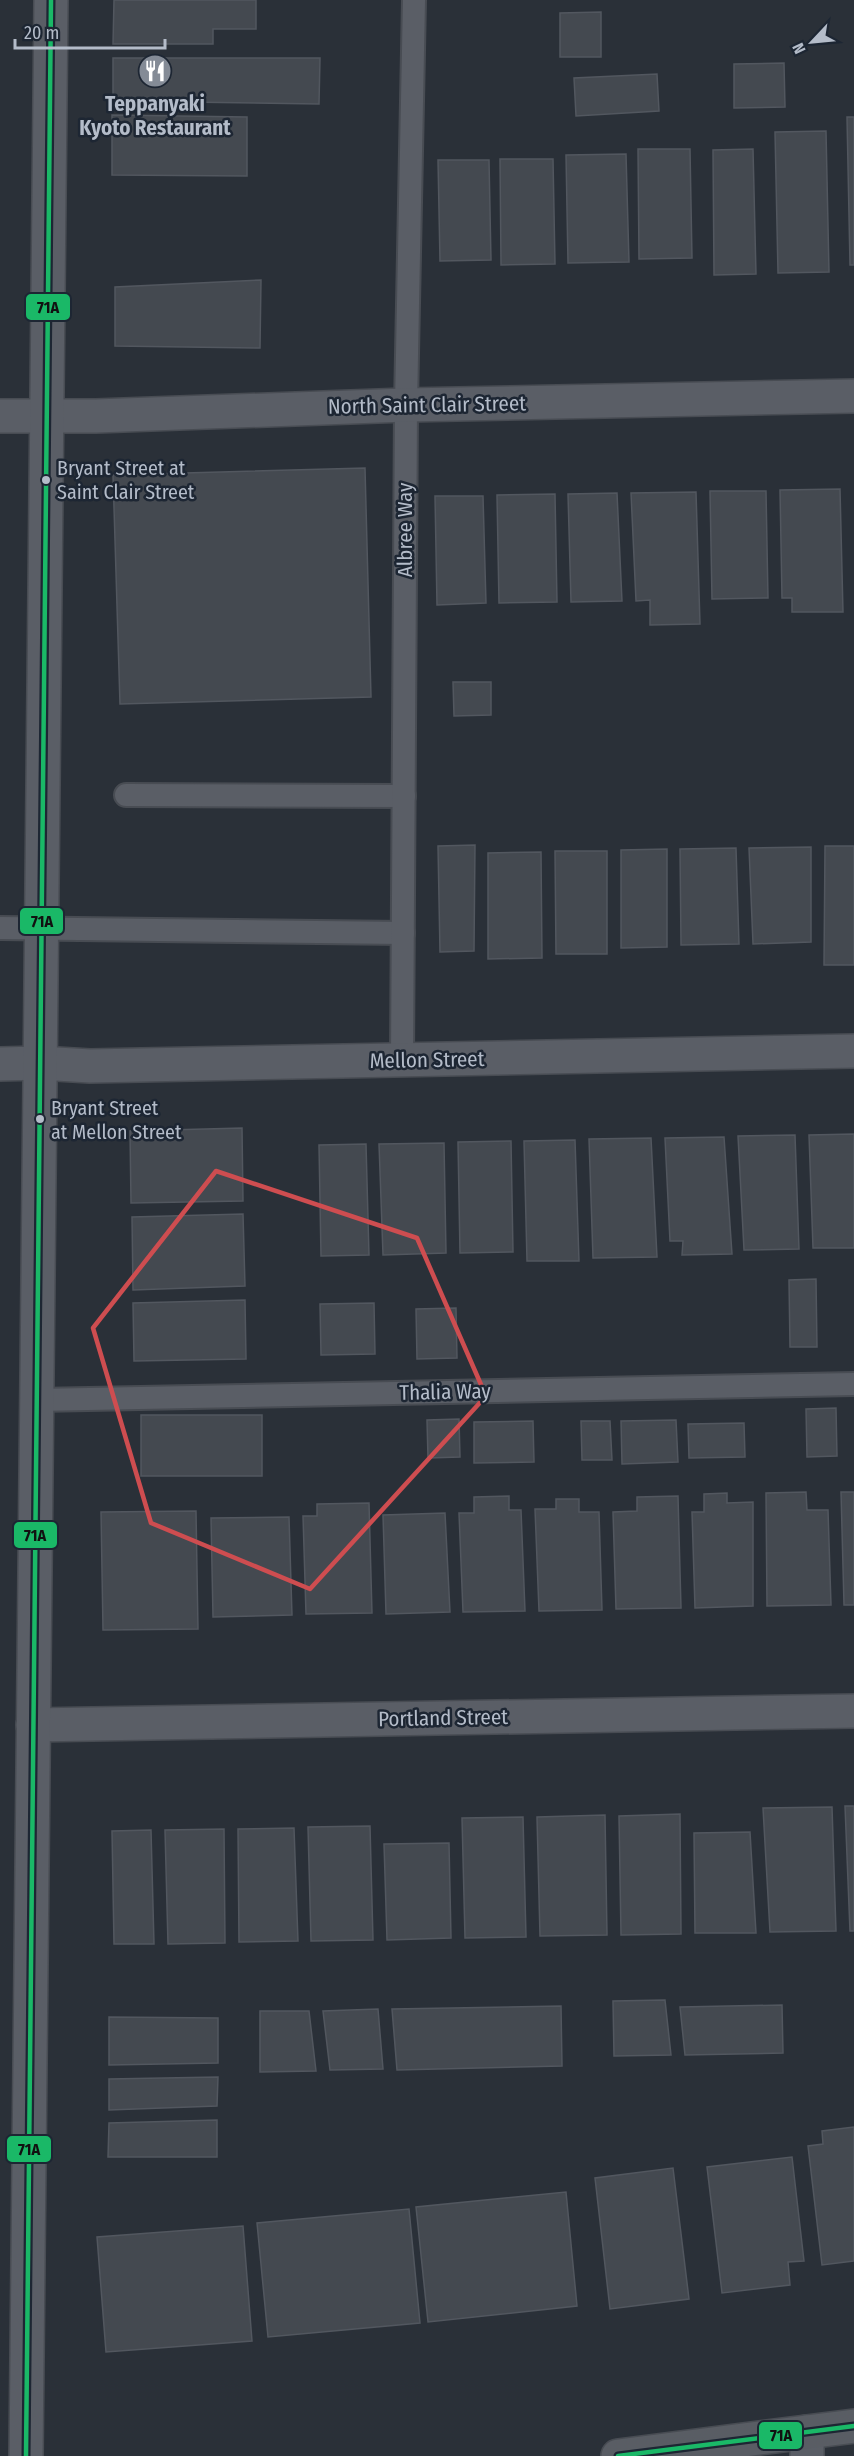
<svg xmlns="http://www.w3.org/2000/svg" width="854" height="2456" viewBox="0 0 854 2456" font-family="'Fira Sans Condensed',sans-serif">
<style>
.building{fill:#444950;stroke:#52575f;stroke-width:1.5}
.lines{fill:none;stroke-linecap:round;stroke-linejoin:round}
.lane-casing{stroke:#484c53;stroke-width:26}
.street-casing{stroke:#484c53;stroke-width:36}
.secondary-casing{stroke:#484c53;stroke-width:36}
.lane{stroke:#5a5e66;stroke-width:22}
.street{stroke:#5a5e66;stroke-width:33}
.secondary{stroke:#595d64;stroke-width:33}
.bus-1-casing{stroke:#1d2633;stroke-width:9}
.bus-1{stroke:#1ab867;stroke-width:4.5}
.marked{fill:none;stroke:#ce4d50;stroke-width:4.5;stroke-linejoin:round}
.bus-dot{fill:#b4bcc9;stroke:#1d2633;stroke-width:2}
.labels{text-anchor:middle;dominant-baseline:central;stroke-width:5;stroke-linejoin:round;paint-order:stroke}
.bus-label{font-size:20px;fill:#b4bcc9;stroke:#1d2633;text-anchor:start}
.poi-label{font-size:21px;font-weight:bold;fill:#b4bcc9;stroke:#1d2633}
.street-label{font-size:21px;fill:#b4bcc9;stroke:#1d2633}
.line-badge{stroke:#1d2633;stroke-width:2}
.pale-badge-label{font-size:16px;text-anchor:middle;font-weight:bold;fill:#111}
</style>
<rect width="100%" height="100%" fill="#2a3038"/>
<g class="building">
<path d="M114 0H256V29H213V44H113Z"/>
<path d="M601 12V57H560V13Z"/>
<path d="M113 58H320L319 104 113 101Z"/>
<path d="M784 63 785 107 734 108V64Z"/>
<path d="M657 74 659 111 576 116 574 78Z"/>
<path d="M112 115 247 117V176L112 175Z"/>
<path d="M847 117H854V265H850Z"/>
<path d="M826 131 829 272 778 273 775 132Z"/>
<path d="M638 149H690L692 258 639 259Z"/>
<path d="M753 149 756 274 714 275 713 150Z"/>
<path d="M626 154 629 262 568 263 566 155Z"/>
<path d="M500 159H553L555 264 501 265Z"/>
<path d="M438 160H489L491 260 440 261Z"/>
<path d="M261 280 260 348 115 346V287Z"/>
<path d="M365 468 371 697 120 704 113 475Z"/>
<path d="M840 489 843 612H792V598H782L780 490Z"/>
<path d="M710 491H766L768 598 712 599Z"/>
<path d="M696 492 700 624 650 625V600L636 601 631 493Z"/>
<path d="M617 493 622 601 571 602 568 494Z"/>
<path d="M555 494 557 602 499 603 497 495Z"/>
<path d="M435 496H483L486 603 437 605Z"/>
<path d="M453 682H491V715L454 716Z"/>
<path d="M475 845 474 951 440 952 438 846Z"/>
<path d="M825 846H854V965H824Z"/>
<path d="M811 847V942L753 944 749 848Z"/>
<path d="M736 848 739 944 681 945 680 849Z"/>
<path d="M667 849V947L621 948V850Z"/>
<path d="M555 851H607V954H556Z"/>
<path d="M541 852 542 958 488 959V853Z"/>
<path d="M242 1128 243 1201 131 1203 130 1131Z"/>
<path d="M854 1134V1248H813L809 1135Z"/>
<path d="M795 1135 799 1249 744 1250 738 1136Z"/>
<path d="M724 1137 732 1254 682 1255 683 1241H670L665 1138Z"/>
<path d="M651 1138 657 1257 593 1258 589 1139Z"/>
<path d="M575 1140 579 1261H527L524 1141Z"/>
<path d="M511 1141 513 1252 460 1253 458 1142Z"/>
<path d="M444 1143 446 1253 383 1255 379 1144Z"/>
<path d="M366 1144 369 1255 321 1256 319 1145Z"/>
<path d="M243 1214 245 1286 133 1290 132 1217Z"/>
<path d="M816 1279 817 1347H790L789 1280Z"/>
<path d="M245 1300 246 1359 134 1361 133 1303Z"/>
<path d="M374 1303 375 1354 321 1355 320 1304Z"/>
<path d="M456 1308 457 1358 417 1359 416 1309Z"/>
<path d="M836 1408 837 1456 807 1457 806 1409Z"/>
<rect x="141" y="1415" width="121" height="61"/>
<path d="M459 1419 460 1457 428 1458 427 1420Z"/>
<path d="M676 1420 678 1462 622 1464 621 1421Z"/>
<path d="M533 1421 534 1462 474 1463V1422Z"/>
<path d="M581 1421H610L612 1460H582Z"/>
<path d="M744 1423 745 1457 689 1458 688 1424Z"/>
<path d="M806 1492 807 1510H828L831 1605 767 1606 766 1493Z"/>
<path d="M841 1492H854V1605H844Z"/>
<path d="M727 1493V1503L753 1502V1606L695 1608 692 1512H704V1494Z"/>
<path d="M509 1496V1510H521L525 1611 463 1612 459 1513H474V1497Z"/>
<path d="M678 1496 681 1608 616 1609 613 1512 637 1511V1497Z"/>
<path d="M556 1499H579V1512H599L602 1610 539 1611 535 1509H556Z"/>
<path d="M369 1503 372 1613 306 1614 303 1516H317V1504Z"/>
<path d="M196 1511 198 1629 103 1630 101 1512Z"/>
<path d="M445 1513 450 1612 386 1614 383 1515Z"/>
<path d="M289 1517 292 1615 213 1617 211 1518Z"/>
<path d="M845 1806H854V1931H850Z"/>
<path d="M832 1807 836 1931 770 1932 763 1808Z"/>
<path d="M680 1814 681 1934 621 1935 619 1816Z"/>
<path d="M605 1815 607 1935 540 1936 537 1817Z"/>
<path d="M523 1817 526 1937 465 1938 462 1818Z"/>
<path d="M370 1826 373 1940 311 1941 308 1827Z"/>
<path d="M294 1828 298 1941 239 1942 238 1829Z"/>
<path d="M224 1829 225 1943 168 1944 165 1830Z"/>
<path d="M151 1830 154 1944H114L112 1831Z"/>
<path d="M750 1832 756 1933H695L694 1833Z"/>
<path d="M449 1843 451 1938 387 1940 384 1844Z"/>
<path d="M665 2000 671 2055 614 2056 613 2001Z"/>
<path d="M782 2005 783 2053 685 2055 680 2007Z"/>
<path d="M561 2006 562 2066 397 2070 392 2009Z"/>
<path d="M378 2009 383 2069 330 2070 323 2011Z"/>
<path d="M260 2011H309L316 2071 260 2072Z"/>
<path d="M109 2017 218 2018V2063L109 2065Z"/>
<path d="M218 2077 217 2106 109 2110V2079Z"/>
<path d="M217 2120V2157H108L109 2123Z"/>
<path d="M854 2127V2261L822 2265 808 2146 823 2144 822 2131Z"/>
<path d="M792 2157 804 2261 788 2262 790 2285 722 2293 707 2167Z"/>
<path d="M673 2168 689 2299 610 2309 595 2178Z"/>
<path d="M566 2192 577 2306 428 2322 416 2207Z"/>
<path d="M409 2209 420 2323 268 2337 257 2223Z"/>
<path d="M243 2226 252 2341 106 2352 97 2237Z"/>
</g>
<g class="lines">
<defs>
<g id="lane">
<path d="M126 795 404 796"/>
<path d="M0 928 403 933"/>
<path d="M402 1060 406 405 414 0"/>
<path d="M37 1400 854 1384"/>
</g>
<g id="street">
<path d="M0 416H96L406 405 854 396"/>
<path d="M0 1064 40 1063 90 1066 854 1051"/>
<path d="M33 1725 854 1711"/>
<path d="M26 2456 51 0"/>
<path d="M807 2456V2432"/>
</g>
<path id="secondary" d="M618 2456 854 2426"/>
</defs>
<use href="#lane" class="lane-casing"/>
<use href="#street" class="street-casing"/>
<use href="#secondary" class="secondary-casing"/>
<use href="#lane" class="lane"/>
<use href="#street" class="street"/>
<use href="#secondary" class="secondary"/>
<defs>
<g id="bus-1">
<path d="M26 2456 51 0"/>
<path d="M618 2456 854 2426"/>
</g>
</defs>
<use href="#bus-1" class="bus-1-casing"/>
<use href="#bus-1" class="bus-1"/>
</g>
<path class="marked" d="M216 1171 417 1238 486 1396 310 1589 151 1523 93 1328Z"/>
<defs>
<symbol id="restaurant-disc" viewBox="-11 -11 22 22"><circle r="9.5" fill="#848b96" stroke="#1d2633"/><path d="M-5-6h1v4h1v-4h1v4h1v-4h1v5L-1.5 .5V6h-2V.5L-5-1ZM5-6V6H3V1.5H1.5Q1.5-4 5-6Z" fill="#fff"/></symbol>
</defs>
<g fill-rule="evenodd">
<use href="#restaurant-disc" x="136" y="52" width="38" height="38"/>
</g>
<g class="bus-dot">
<circle cx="46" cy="480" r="5"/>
<circle cx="40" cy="1119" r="5"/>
</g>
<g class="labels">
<g class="bus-label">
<text x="57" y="468">Bryant Street at<tspan x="57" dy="24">Saint Clair Street</tspan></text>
<text x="51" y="1108">Bryant Street<tspan x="51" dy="24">at Mellon Street</tspan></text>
</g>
<g class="poi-label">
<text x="155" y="104">Teppanyaki<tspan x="155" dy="24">Kyoto Restaurant</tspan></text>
</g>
<g class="street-label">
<text transform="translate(427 405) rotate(-1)">North Saint Clair Street</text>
<text transform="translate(405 530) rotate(-90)">Albree Way</text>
<text transform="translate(427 1060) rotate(-1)">Mellon Street</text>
<text transform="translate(445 1392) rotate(-1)">Thalia Way</text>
<text transform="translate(443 1718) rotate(-1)">Portland Street</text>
</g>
</g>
<g class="line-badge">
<rect x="25" y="293" width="46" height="28" rx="6" fill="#1ab867"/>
<rect x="19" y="907" width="45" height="28" rx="6" fill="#1ab867"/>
<rect x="13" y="1521" width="45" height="28" rx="6" fill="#1ab867"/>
<rect x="6" y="2135" width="46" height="28" rx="6" fill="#1ab867"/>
<rect x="758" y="2421" width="45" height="29" rx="6" fill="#1ab867"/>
</g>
<g class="pale-badge-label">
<text x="48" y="313">71A</text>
<text x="42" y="927">71A</text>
<text x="35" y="1541">71A</text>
<text x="29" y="2155">71A</text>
<text x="781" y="2441">71A</text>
</g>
<g transform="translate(812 42) rotate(244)" stroke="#1d2633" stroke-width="4.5" paint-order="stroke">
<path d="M0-4.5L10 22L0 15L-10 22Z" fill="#b4bcc9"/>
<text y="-9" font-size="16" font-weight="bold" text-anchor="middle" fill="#b4bcc9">N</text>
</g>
<path d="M15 39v9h150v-9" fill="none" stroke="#b4bcc9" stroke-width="3"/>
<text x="24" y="39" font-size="18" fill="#b4bcc9" stroke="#1d2633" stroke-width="4.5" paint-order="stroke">20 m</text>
</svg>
